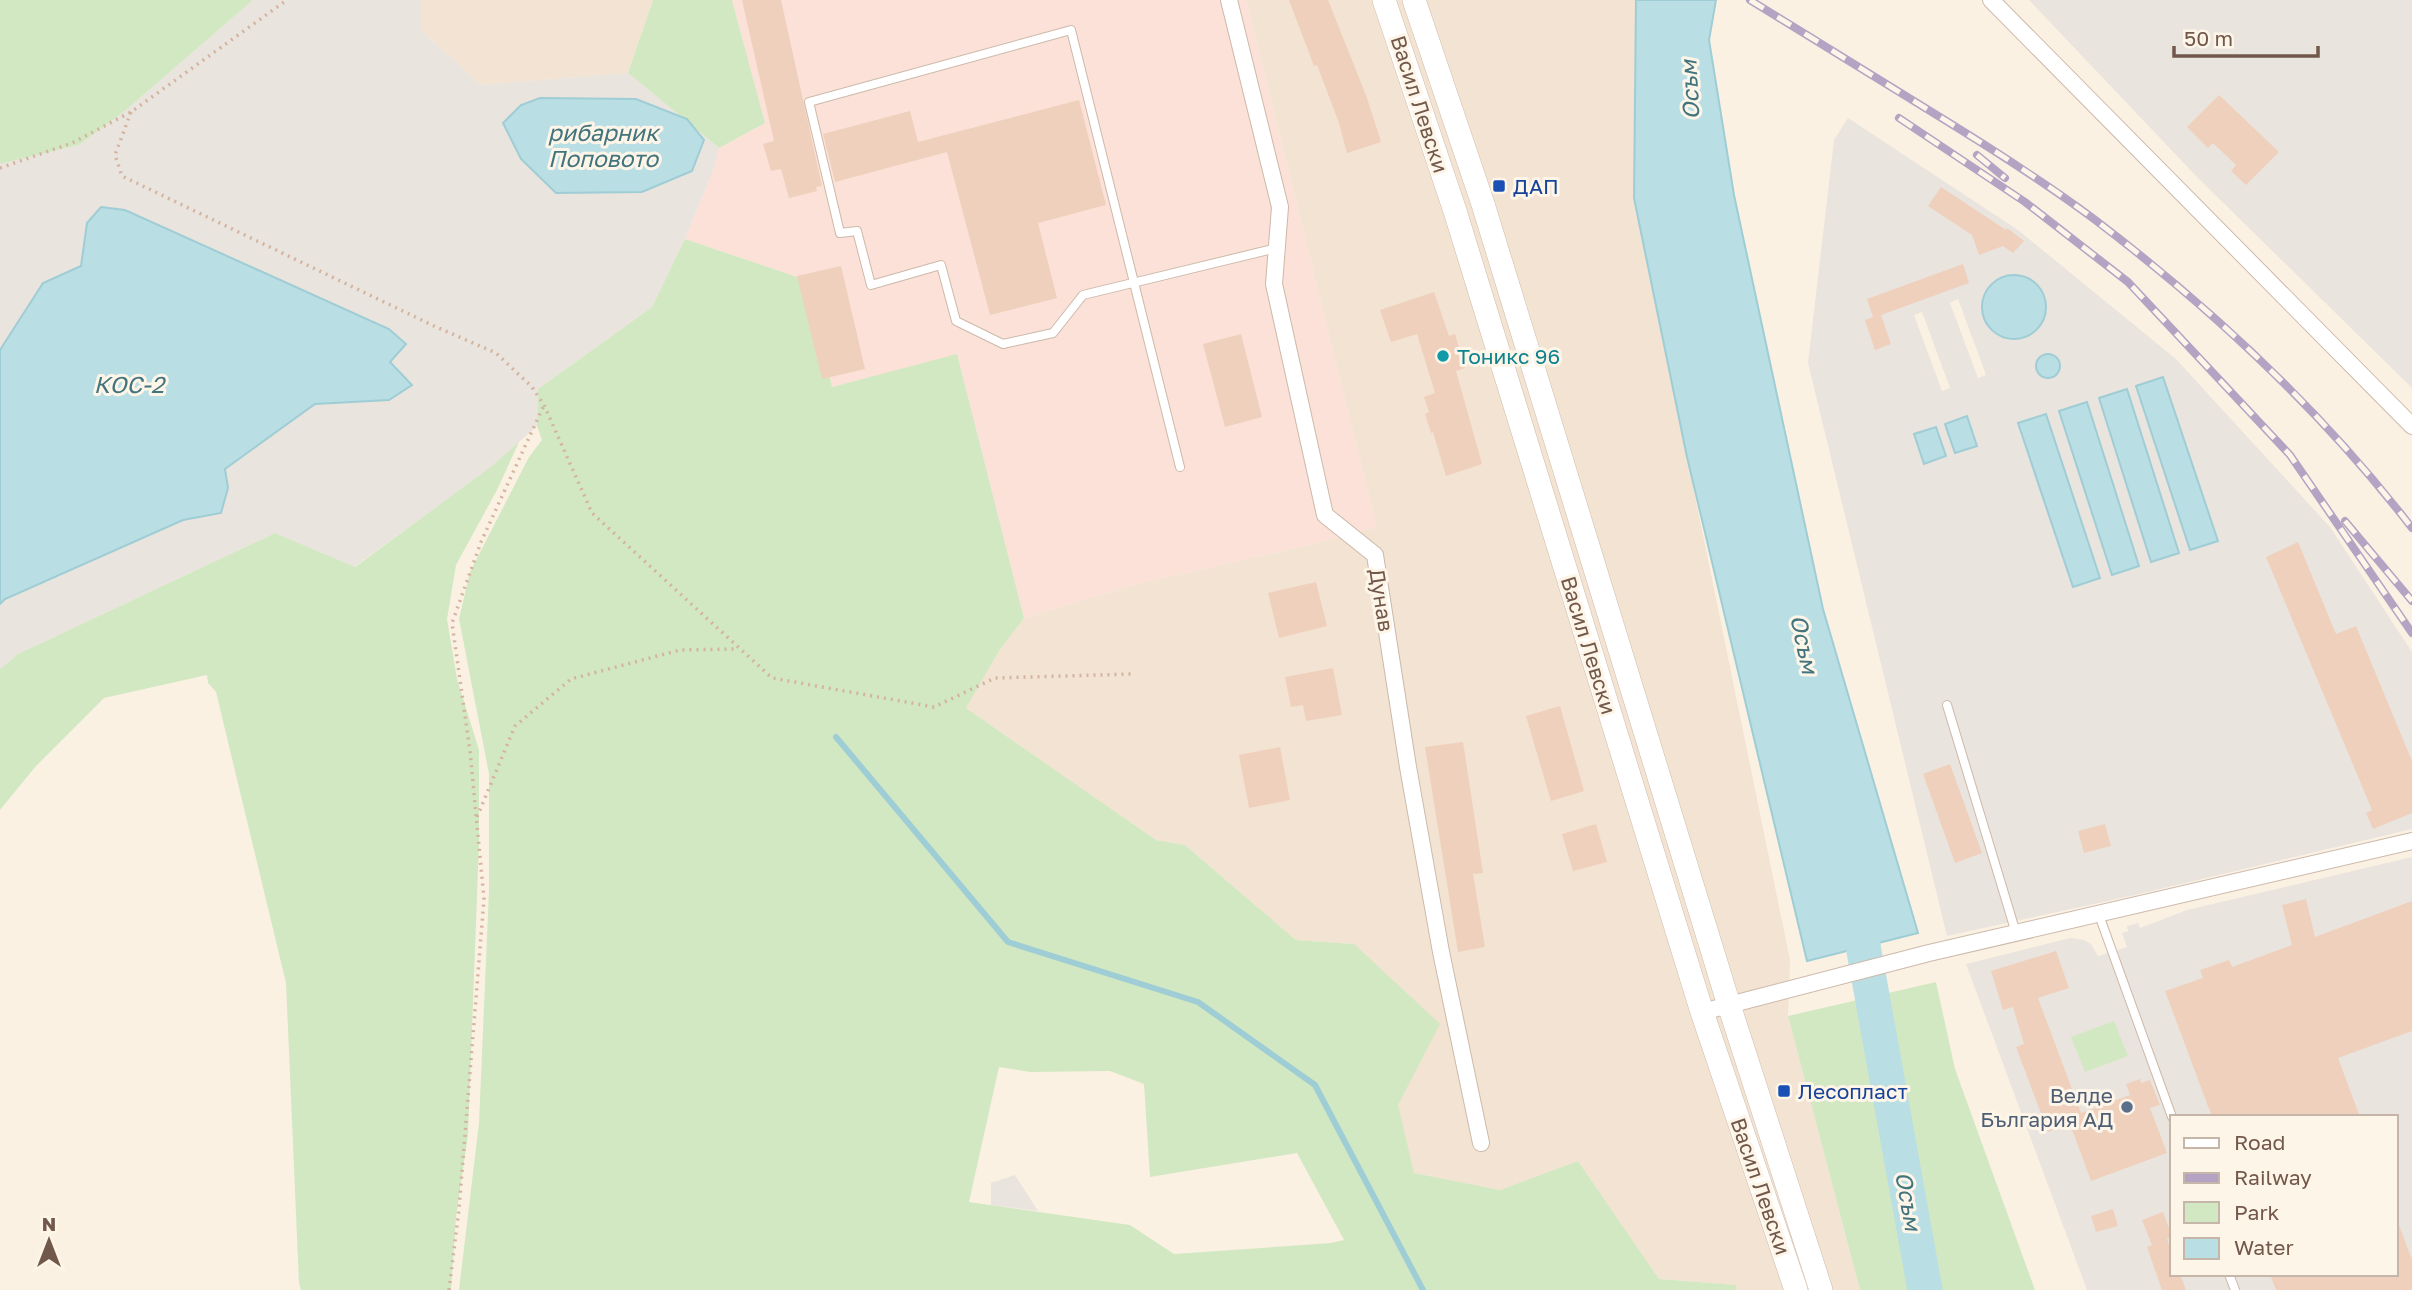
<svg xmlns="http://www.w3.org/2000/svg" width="2412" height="1290" viewBox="0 0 2412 1290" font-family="'Golos Text',sans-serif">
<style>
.residential{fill:#f2e3d2}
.commercial{fill:#fbe1d7}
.industrial{fill:#eae4de;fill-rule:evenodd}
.green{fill:#d2e8c2;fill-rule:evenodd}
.water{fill:#b9dee3;stroke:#9fcdd5;stroke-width:2}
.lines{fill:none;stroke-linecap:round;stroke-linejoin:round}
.stream{stroke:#9fcdd5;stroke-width:6}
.river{stroke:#b9dee3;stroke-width:35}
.building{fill:#efd0bc}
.lane-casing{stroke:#ccb9aa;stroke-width:10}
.street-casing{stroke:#ccb9aa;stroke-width:18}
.secondary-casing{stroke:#d0bbaa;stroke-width:24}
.path{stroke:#d4b39f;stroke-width:3.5;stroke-dasharray:2 5;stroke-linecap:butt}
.lane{stroke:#fff;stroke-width:8}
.street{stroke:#fff;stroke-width:16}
.secondary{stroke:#fff;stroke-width:23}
.rail-casing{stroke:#b4a3c3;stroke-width:8}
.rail{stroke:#fef5e9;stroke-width:5;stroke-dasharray:16;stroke-linecap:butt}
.transit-dot{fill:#1a4fb4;stroke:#fef5e9;stroke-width:2.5}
.culture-dot{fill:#0f9aa8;stroke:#fef5e9;stroke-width:2.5}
.service-dot{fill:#5c6f8a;stroke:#fef5e9;stroke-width:2.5}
.labels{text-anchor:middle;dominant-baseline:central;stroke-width:6;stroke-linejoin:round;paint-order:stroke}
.street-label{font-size:21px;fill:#72584a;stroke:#fef5e9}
.transit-label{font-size:21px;fill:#164399;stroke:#fef5e9;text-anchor:start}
.culture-label{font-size:21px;fill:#0d838f;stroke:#fef5e9;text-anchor:start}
.service-label{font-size:21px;fill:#4e5e75;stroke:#fef5e9;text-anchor:end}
.water-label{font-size:23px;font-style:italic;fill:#42747d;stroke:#fef5e9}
</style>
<rect width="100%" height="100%" fill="#fbf1e3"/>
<g class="residential">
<path d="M422 0H653L628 73 481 85 422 31Z"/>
<path d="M1246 0H1636L1634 198 1790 960 1788 1016 1860 1290H1736L1735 1285 1659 1279 1578 1161 1500 1190 1414 1173 1354 944 1296 940 1185 845 1156 840 966 708 999 651 1024 618 1138 584 1305 546 1377 527Z"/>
</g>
<path class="commercial" d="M732 0H1246L1377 527 1305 546 1138 584 1024 618 957 355 832 387 809 281 685 239 714 168 719 148 765 123Z"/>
<g class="industrial">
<path d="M253 0H422V31L481 85 628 73 719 148 714 168 685 239 652 307 538 389 537 426 493 466 354 567 275 533 18 654 0 669V164L79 145 126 110Z"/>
<path d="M2029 0H2412V388L2197 177Z"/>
<path d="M1848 118 2018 230 2176 359 2330 527 2412 652V829L2135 895 1947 936 1808 363 1834 140ZM2012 275 2029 279 2042 291 2045 299 2016 339 1997 334 1982 303 1989 287ZM1958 299 1986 375 1978 378 1950 303ZM1922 312 1950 388 1942 391 1914 315ZM2126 389 2179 553 2151 562 2099 398ZM2087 402 2139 565 2112 575 2059 411ZM2045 414 2100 578 2073 587Z"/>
<path d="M2412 857V1290H2087L1966 964 2070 938 2084 940 2091 944 2098 956 2127 947 2122 933 2128 931 2127 926 2138 923 2140 928 2187 910ZM2172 1117H2396V1274H2172Z"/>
<path d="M1015 1175 1038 1211 991 1205V1183Z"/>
</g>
<g class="green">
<path d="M0 0H253L126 110 79 145 0 164Z"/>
<path d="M653 0H732L765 123 719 148 628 73Z"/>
<path d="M685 239 809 281 832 387 957 354 1024 618 999 651 966 708 1156 840 1185 845 1296 940 1354 944 1440 1024 1398 1105 1414 1173 1500 1190 1578 1161 1659 1279 1736 1285V1290H459L479 1123 489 890V774L459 619 470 572 529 457 542 440 537 426 538 389 652 307ZM999 1067 1030 1072 1110 1071 1144 1084 1150 1177 1297 1153 1344 1240 1331 1243 1174 1254 1130 1225 969 1202Z"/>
<path d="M519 442 497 490 456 565 447 619 457 679 479 750V843L468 1135 456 1217 451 1290H301L299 1283 286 983 216 692 208 683 207 675 104 698 36 766 0 810V669L18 654 275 533 355 567 492 466Z"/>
<path d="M1936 982 1955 1069 2035 1290H1860L1788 1016Z"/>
<path d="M2114 1021 2128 1056 2085 1072 2071 1037Z"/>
</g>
<g class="water">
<path d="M1636 0H1716L1709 40 1734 195 1823 609 1918 933 1807 961 1687 457 1634 198Z"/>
<path d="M540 98 636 99 687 119 704 140 692 171 642 192 556 193 521 159 503 123 521 105Z"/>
<path d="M101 207 125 210 389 329 406 344 390 362 412 385 389 400 315 404 225 469 228 488 221 513 183 520 5 599 0 604V350L43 283 81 266 87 223Z"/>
<circle cx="2014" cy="307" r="32"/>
<circle cx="2048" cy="366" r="12"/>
<path d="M2163 377 2218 541 2190 550 2136 386Z"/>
<path d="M2127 389 2179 553 2151 562 2099 398Z"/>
<path d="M2087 402 2139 566 2112 575 2059 411Z"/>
<path d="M2046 414 2100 578 2073 587 2018 423Z"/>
<path d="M1967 416 1977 446 1955 453 1945 424Z"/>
<path d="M1936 427 1946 456 1924 464 1914 434Z"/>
</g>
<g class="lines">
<path class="stream" d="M836 737 1008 942 1198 1002 1315 1085 1423 1290"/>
<path class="river" d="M1855 901 1925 1290"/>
</g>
<g class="building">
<path d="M742 0H781L822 186 816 187 817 191 789 198 781 169 771 171 763 144 774 141Z"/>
<path d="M1289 0H1328L1367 98 1381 142 1347 153 1339 123 1317 65 1314 66Z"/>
<path d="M2219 95 2279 152 2246 185 2231 171 2236 165 2213 143 2208 148 2187 127Z"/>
<path d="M1079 100 1106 205 1038 223 1057 298 990 315 947 152 835 182 823 134 910 111 918 142Z"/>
<path d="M1941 187 2006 230 2007 228 2024 241 2013 253 2003 246 1979 255 1972 235 1928 206Z"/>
<path d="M1963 264 1969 283 1881 315 1891 344 1875 350 1865 320 1873 317 1867 299Z"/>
<path d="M841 266 865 369 822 379 797 276Z"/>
<path d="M1434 292 1449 336 1455 334 1465 368 1456 371 1482 464 1446 476 1433 432 1431 433 1425 414 1429 412 1424 397 1435 393 1417 334 1391 342 1380 310Z"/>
<path d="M1241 334 1262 417 1225 427 1203 344Z"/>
<path d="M2298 542 2336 634 2356 626 2412 761V813L2373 829 2366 813 2372 810 2266 557Z"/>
<path d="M1316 582 1327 626 1279 638 1268 593Z"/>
<path d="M1333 668 1342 715 1306 721 1303 705 1291 707 1285 677Z"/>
<path d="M1560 706 1584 791 1551 801 1526 716Z"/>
<path d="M1463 742 1483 873 1473 874 1485 947 1458 952 1425 747Z"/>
<path d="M1280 747 1290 800 1249 808 1239 755Z"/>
<path d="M1950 764 1982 853 1955 863 1923 774Z"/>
<path d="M1596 824 1607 862 1573 871 1562 834Z"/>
<path d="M2105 824 2111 846 2084 853 2078 831Z"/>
<path d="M2306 899 2315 937 2412 901V1031L2338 1058 2360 1117H2212L2165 991 2203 978 2200 970 2229 960 2232 967 2292 945 2282 905Z"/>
<path d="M2056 951 2069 988 2038 998 2081 1113 2130 1095 2126 1084 2140 1079 2141 1083 2150 1080 2160 1105 2150 1108 2167 1153 2091 1181 2070 1124 2048 1132 2016 1047 2024 1044 2013 1007 2003 1010 1991 971Z"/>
<path d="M2113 1209 2118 1226 2096 1232 2091 1216Z"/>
<path d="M2163 1212 2172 1236 2167 1239 2172 1253V1274H2180L2186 1290H2162L2147 1247 2152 1245 2142 1220Z"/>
<path d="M2396 1222H2398L2412 1260V1290H2276L2270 1274H2396Z"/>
</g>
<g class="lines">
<defs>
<g id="lane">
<path d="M1180 467 1071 30 809 102 840 233 857 231 871 285 941 265 956 321 1003 344 1053 333 1083 295 1277 248"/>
<path d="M1947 705 2016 933"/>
<path d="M2099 915 2172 1117"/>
<path d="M2229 1274 2235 1290"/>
</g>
<g id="street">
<path d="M1229 0 1280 207 1274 284 1325 515 1375 555 1408 767 1441 952 1481 1143"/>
<path d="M1991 0 2412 426"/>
<path d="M1702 1012 1929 953 2412 841"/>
</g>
<g id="secondary">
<path d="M1384 0 1455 211 1702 1012 1796 1290"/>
<path d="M1414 0 1483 204 1729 1005 1821 1290"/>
</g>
</defs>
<use href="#lane" class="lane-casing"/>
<use href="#street" class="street-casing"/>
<use href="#secondary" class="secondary-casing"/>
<g class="path">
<path d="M131 112 115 155 122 176 434 326 496 353 532 387 544 405 592 513 772 678 934 707 995 678 1132 674"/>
<path d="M0 168 72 143 131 112 287 0"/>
<path d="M477 817 515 726 571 679 680 650 737 649"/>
<path d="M449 1290 459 1209 484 899 470 751 452 623 481 542 544 405"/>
</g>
<use href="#lane" class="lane"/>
<use href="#street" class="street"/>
<use href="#secondary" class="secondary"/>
<defs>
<g id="rail">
<path d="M1750 0C1812 38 1873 76 1935 114 1989 147 2043 181 2094 219 2211 308 2322 411 2412 528"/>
<path d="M1899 118 2025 202 2128 282 2290 455 2412 633"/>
<path d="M1977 155 2005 178"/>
<path d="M2345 521 2412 601"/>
</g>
</defs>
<use href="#rail" class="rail-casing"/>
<use href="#rail" class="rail"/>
</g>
<g class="transit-dot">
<rect x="1492" y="179" width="14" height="14" rx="3.5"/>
<rect x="1777" y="1084" width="14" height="14" rx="3.5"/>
</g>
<circle class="culture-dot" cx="1443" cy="356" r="7"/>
<circle class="service-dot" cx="2127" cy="1107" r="7"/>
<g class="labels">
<g class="street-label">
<text transform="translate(1420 104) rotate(72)">Васил Левски</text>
<text transform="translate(1382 600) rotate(81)">Дунав</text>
<text transform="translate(1589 645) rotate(73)">Васил Левски</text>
<text transform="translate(1761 1186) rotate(71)">Васил Левски</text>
</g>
<g class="transit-label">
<text x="1513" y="186">ДАП</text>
<text x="1798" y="1091">Лесопласт</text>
</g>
<g class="culture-label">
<text x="1457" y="356">Тоникс 96</text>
</g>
<g class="service-label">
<text x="2113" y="1095">Велде<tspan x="2113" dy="24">България АД</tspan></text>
</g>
<g class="water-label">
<text transform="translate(1689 90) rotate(-93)">Осъм</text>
<text x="603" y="132">рибарник<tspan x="603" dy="26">Поповото</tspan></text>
<text x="129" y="384">КОС-2</text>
<text transform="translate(1805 644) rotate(78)">Осъм</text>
<text transform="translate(1909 1201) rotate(80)">Осъм</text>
</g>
</g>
<rect x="2170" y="1115" width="228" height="161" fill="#fef5e9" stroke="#c6b6a9" stroke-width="2"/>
<rect x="2184" y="1138" width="35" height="10" fill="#ffffff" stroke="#c6b6a9" stroke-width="2"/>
<text x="2234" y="1150" font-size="21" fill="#72584a">Road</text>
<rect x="2184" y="1173" width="35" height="10" fill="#b4a3c3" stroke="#c6b6a9" stroke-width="2"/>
<text x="2234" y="1185" font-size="21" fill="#72584a">Railway</text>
<rect x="2184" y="1202" width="35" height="21" fill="#d2e8c2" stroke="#c6b6a9" stroke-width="2"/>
<text x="2234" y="1220" font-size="21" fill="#72584a">Park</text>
<rect x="2184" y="1238" width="35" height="21" fill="#b9dee3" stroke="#c6b6a9" stroke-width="2"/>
<text x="2234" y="1255" font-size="21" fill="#72584a">Water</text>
<g transform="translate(49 1241)" stroke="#fef5e9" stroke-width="5" paint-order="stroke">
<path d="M0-5L12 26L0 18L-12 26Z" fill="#72584a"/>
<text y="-10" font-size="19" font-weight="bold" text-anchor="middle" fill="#72584a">N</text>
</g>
<path d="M2174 46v10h144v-10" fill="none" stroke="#72584a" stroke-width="3.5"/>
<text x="2184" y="46" font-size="21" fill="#72584a" stroke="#fef5e9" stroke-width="5" paint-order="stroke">50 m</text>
</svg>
